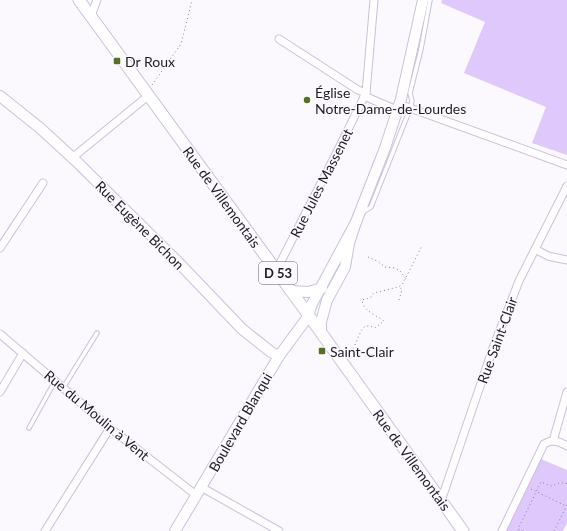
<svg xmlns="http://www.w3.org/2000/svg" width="567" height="531" viewBox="0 0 567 531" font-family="Lato,sans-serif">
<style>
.green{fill:#dfc9fc}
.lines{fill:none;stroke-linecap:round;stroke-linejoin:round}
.lane-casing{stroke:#ccc0db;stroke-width:5.5}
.street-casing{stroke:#ccc0db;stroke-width:9}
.secondary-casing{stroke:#ccc0db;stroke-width:12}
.primary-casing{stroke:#ccc0db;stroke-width:13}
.path{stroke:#838088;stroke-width:1;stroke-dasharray:1 3;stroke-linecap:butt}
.lane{stroke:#fff;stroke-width:3.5}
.street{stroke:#fff;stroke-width:7}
.secondary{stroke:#fff;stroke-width:10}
.primary{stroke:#fff;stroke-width:11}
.poi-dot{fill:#587022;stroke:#fbf9fe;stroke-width:1.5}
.labels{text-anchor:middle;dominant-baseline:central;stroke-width:3;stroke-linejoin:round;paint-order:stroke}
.shield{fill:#fbf9fe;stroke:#615e66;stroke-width:1}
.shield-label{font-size:13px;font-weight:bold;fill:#1f1b25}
.poi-label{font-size:14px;fill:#1f1b25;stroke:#fbf9fe;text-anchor:start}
.street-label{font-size:14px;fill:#1f1b25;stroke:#fbf9fe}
</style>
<rect width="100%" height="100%" fill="#fbf9fe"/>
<g class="green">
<path d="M442 0H567V155L532 143 546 107 464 73 485 22 441 3Z"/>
<path d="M541 459 567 470V523L563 531H506Z"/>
</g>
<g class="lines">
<defs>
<g id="lane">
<path d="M363 212 371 207 410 109 412 101 410 93 421 49 430 0"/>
<path d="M63 388 97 333"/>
<path d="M29 428 55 381"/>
</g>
<g id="street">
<path d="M91 16 97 0"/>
<path d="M279 39 358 90 366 93"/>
<path d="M364 96 397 110"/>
<path d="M399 104 567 165"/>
<path d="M72 158 148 96"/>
<path d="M0 248 43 183"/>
<path d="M535 249 548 256 567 260"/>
<path d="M276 271 338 150 366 93 374 0"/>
<path d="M0 334 110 428 196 495"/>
<path d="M0 392 23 353"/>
<path d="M553 441 567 392"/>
<path d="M201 487 279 531"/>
<path d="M440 499 443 495 493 348 519 281 567 186"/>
<path d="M45 531 110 428"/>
<path d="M502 531 544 444C553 439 558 441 567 446"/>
</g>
<g id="secondary">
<path d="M0 96 40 128 77 162 178 262 242 329 271 352 279 356"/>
<path d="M291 291 308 292 322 288"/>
<path d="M321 332V322L327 300 345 267 349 243 356 222 385 148 401 99 423 0"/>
<path d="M175 531 279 356 307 318 312 304 356 222"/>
</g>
<path id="primary" d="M79 0 302 306 463 531"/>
</defs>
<use href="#lane" class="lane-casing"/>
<use href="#street" class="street-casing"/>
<use href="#secondary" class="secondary-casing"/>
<use href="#primary" class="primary-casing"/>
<g class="path">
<path d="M152 85 181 44 192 0"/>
<path d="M368 257 377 261 385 267 395 268 400 271 406 279"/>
<path d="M399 300 402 290 400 287"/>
<path d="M350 356 361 331 365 326H370L375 328 384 321C376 315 363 311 362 300L370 298 374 293 398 287 402 285 422 246"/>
<path d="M531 489 566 506"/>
<path d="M523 531 518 529 541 482 551 486 559 483H566L567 485"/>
<path d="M554 531 567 505"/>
</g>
<use href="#lane" class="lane"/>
<use href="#street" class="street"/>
<use href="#secondary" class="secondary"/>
<use href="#primary" class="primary"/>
</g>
<g class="poi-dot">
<rect x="113" y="57" width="8" height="8" rx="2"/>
<circle cx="307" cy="100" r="4"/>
<rect x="318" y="347" width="8" height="8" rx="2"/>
</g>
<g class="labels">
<rect class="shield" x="259" y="262" width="38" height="22" rx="3"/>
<g class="shield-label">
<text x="278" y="273">D 53</text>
</g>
<g class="poi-label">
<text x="125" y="61">Dr Roux</text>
<text x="315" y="92">Église<tspan x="315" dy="16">Notre-Dame-de-Lourdes</tspan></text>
<text x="330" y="351">Saint-Clair</text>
</g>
<g class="street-label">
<text transform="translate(321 183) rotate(-63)">Rue Jules Massenet</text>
<text transform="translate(222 197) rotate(54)">Rue de Villemontais</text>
<text transform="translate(140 225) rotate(45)">Rue Eugène Bichon</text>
<text transform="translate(497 340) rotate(-70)">Rue Saint-Clair</text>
<text transform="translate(97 415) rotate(40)">Rue du Moulin à Vent</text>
<text transform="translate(240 422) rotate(-60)">Boulevard Blanqui</text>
<text transform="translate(412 460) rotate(54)">Rue de Villemontais</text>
</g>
</g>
</svg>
